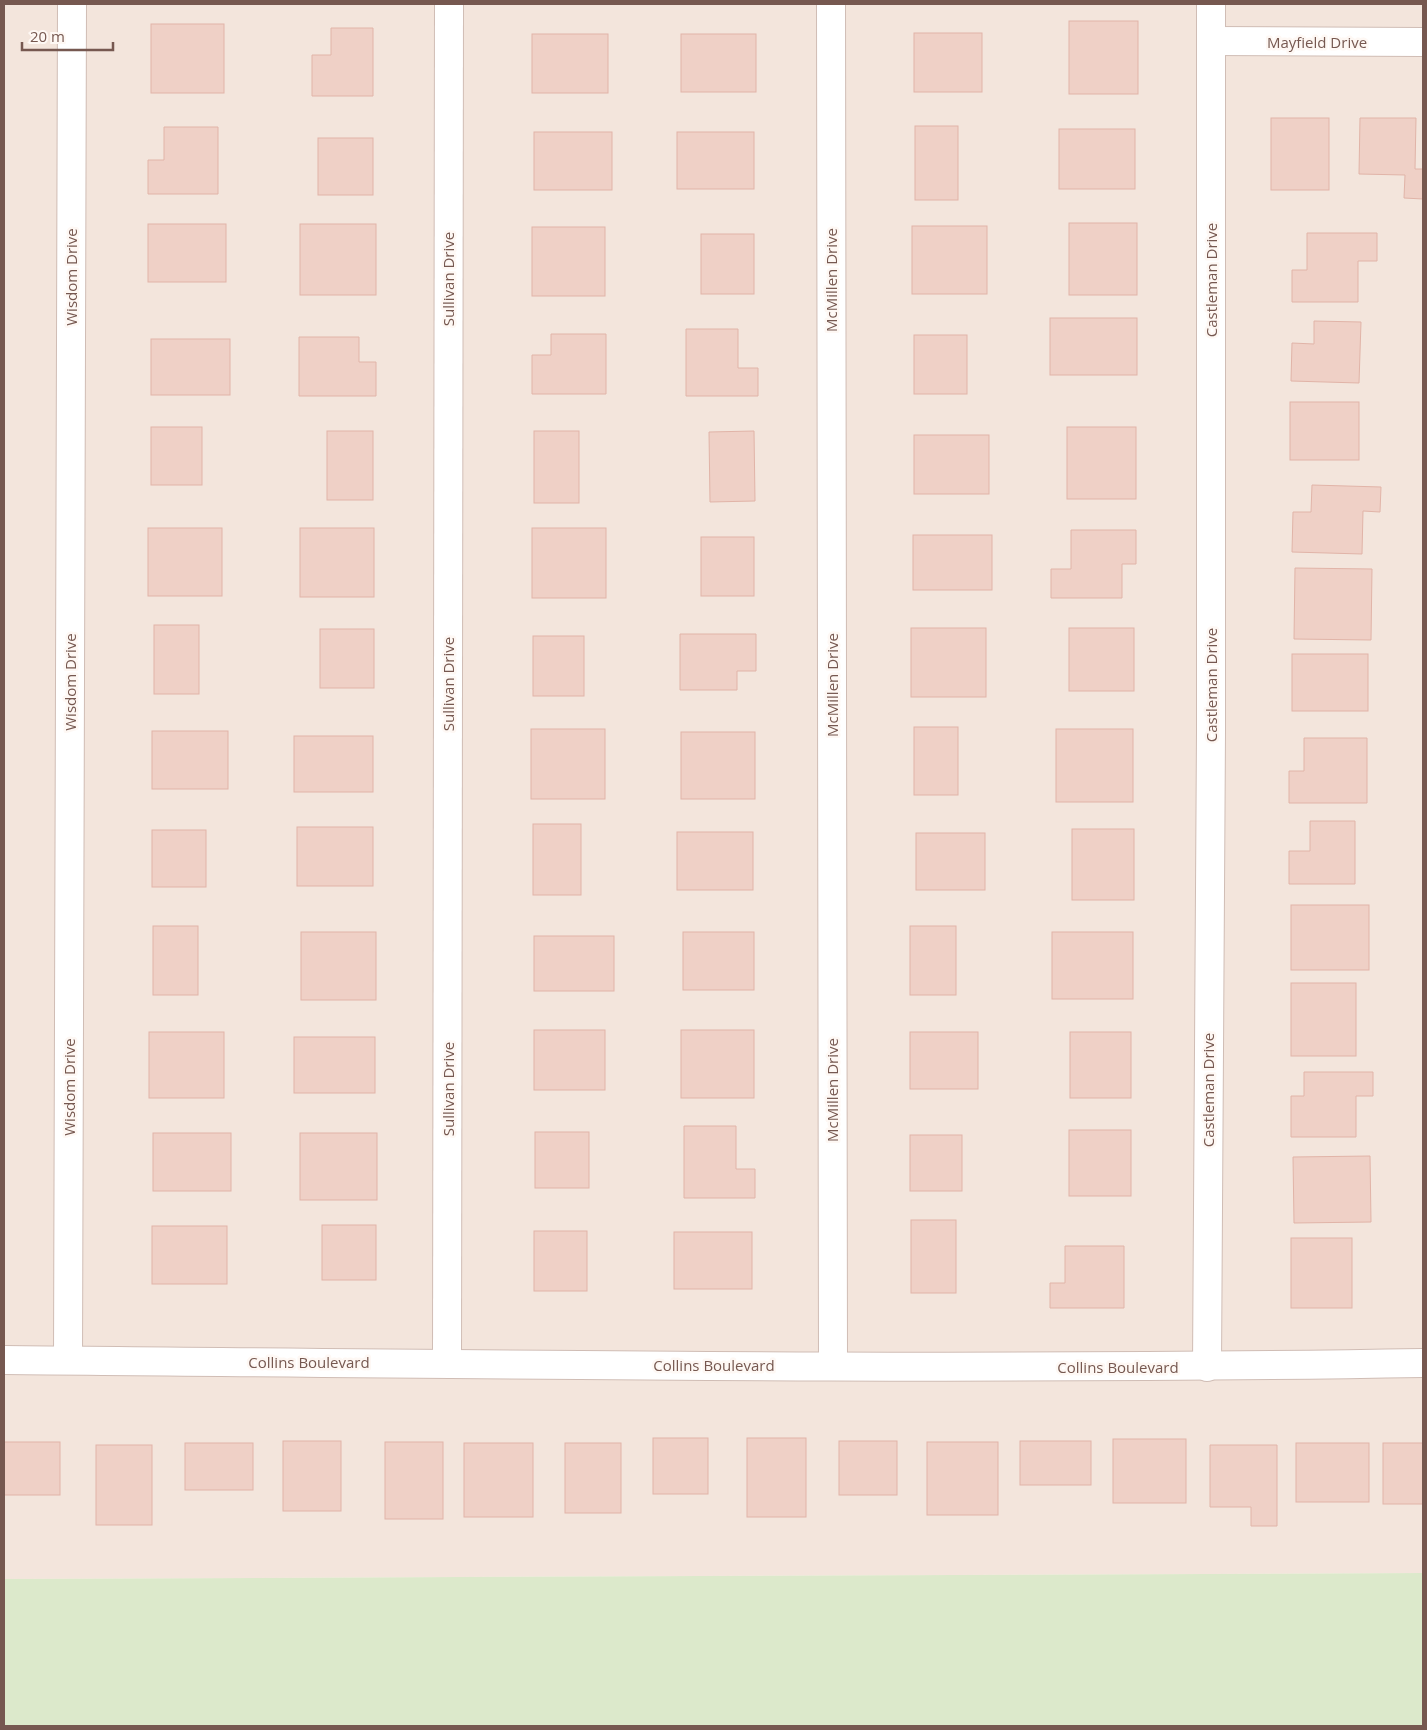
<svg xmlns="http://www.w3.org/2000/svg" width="1427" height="1730" viewBox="0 0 1427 1730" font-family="'Open Sans',sans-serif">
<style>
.residential{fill:#f3e5dc}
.green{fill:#dce9cb}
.building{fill:#efd0c6;stroke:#e1b4a8}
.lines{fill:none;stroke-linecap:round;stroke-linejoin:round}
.minor-casing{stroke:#d0bdb5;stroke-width:30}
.minor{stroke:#fff;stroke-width:28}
.labels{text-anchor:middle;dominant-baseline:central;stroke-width:5;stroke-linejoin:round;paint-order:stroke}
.street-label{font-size:15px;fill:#765850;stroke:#fef8f4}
</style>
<rect width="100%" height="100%" fill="#fcf4ed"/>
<path class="residential" d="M4 4H1423V1573L4 1579Z"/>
<path class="green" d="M1423 1573V1726H4V1579Z"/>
<g class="building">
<rect x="1069" y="21" width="69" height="73"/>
<rect x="151" y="24" width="73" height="69"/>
<path d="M331 28H373V96H312V55H331Z"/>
<rect x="914" y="33" width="68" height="59"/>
<rect x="532" y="34" width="76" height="59"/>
<rect x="681" y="34" width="75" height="58"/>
<rect x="1271" y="118" width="58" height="72"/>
<path d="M1360 118H1416L1415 169H1423V199L1404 198 1405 175 1359 174Z"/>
<rect x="915" y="126" width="43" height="74"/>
<path d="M164 127H218V194H148V160H164Z"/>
<rect x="1059" y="129" width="76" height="60"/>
<rect x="534" y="132" width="78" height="58"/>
<rect x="677" y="132" width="77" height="57"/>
<rect x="318" y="138" width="55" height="57"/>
<rect x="1069" y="223" width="68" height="72"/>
<rect x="148" y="224" width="78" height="58"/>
<rect x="300" y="224" width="76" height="71"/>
<rect x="912" y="226" width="75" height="68"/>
<rect x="532" y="227" width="73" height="69"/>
<path d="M1307 233H1377V261H1358V302H1292V270H1307Z"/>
<rect x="701" y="234" width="53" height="60"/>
<rect x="1050" y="318" width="87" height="57"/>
<path d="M1314 321 1361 322 1359 383 1291 381 1292 343 1314 344Z"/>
<path d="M686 329H738V368H758V396H686Z"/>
<path d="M551 334H606V394H532V355H551Z"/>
<rect x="914" y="335" width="53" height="59"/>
<path d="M299 337H359V362H376V396H299Z"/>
<rect x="151" y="339" width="79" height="56"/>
<rect x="1290" y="402" width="69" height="58"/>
<rect x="151" y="427" width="51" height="58"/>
<rect x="1067" y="427" width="69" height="72"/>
<rect x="327" y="431" width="46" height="69"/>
<rect x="534" y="431" width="45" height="72"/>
<path d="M754 431 755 501 710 502 709 432Z"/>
<rect x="914" y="435" width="75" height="59"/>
<path d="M1312 485 1381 487 1380 512 1363 511 1362 554 1292 552 1293 512H1311Z"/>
<rect x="148" y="528" width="74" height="68"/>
<rect x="300" y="528" width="74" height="69"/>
<rect x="532" y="528" width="74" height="70"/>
<path d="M1071 530H1136V564H1122V598H1051V569H1071Z"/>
<rect x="913" y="535" width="79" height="55"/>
<rect x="701" y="537" width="53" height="59"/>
<path d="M1295 568 1372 569 1371 640 1294 639Z"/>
<rect x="154" y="625" width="45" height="69"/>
<rect x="911" y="628" width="75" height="69"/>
<rect x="1069" y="628" width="65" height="63"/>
<rect x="320" y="629" width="54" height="59"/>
<path d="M680 634H756V671H737V690H680Z"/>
<rect x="533" y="636" width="51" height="60"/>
<rect x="1292" y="654" width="76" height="57"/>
<rect x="914" y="727" width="44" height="68"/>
<rect x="531" y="729" width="74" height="70"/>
<rect x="1056" y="729" width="77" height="73"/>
<rect x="152" y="731" width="76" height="58"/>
<rect x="681" y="732" width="74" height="67"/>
<rect x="294" y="736" width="79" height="56"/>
<path d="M1304 738H1367V803H1289V771H1304Z"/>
<path d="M1310 821H1355V884H1289V851H1310Z"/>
<rect x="533" y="824" width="48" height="71"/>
<rect x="297" y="827" width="76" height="59"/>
<rect x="1072" y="829" width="62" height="71"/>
<rect x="152" y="830" width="54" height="57"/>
<rect x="677" y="832" width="76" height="58"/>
<rect x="916" y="833" width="69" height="57"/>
<rect x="1291" y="905" width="78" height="65"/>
<rect x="153" y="926" width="45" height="69"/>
<rect x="910" y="926" width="46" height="69"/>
<rect x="301" y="932" width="75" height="68"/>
<rect x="683" y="932" width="71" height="58"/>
<rect x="1052" y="932" width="81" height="67"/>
<rect x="534" y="936" width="80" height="55"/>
<rect x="1291" y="983" width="65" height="73"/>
<rect x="534" y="1030" width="71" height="60"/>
<rect x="681" y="1030" width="73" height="68"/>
<rect x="149" y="1032" width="75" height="66"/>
<rect x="910" y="1032" width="68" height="57"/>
<rect x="1070" y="1032" width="61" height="66"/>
<rect x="294" y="1037" width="81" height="56"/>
<path d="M1304 1072H1373V1096H1356V1137H1291V1096H1304Z"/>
<path d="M684 1126H736V1169H755V1198H684Z"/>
<rect x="1069" y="1130" width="62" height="66"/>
<rect x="535" y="1132" width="54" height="56"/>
<rect x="153" y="1133" width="78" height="58"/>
<rect x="300" y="1133" width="77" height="67"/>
<rect x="910" y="1135" width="52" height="56"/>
<path d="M1370 1156 1371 1222 1294 1223 1293 1157Z"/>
<rect x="911" y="1220" width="45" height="73"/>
<rect x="322" y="1225" width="54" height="55"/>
<rect x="152" y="1226" width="75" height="58"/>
<rect x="534" y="1231" width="53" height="60"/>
<rect x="674" y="1232" width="78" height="57"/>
<rect x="1291" y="1238" width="61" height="70"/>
<path d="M1065 1246H1124V1308H1050V1283H1065Z"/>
<rect x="653" y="1438" width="55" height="56"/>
<rect x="747" y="1438" width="59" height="79"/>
<rect x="1113" y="1439" width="73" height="64"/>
<rect x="283" y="1441" width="58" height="70"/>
<rect x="839" y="1441" width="58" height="54"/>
<rect x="1020" y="1441" width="71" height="44"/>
<rect x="4" y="1442" width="56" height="53"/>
<rect x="385" y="1442" width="58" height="77"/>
<rect x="927" y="1442" width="71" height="73"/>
<rect x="185" y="1443" width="68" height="47"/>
<rect x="464" y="1443" width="69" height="74"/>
<rect x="565" y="1443" width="56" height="70"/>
<rect x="1296" y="1443" width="73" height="59"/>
<rect x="1383" y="1443" width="40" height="61"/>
<rect x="96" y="1445" width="56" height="80"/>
<path d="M1210 1445H1277V1526H1251V1507H1210Z"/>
</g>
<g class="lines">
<defs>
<g id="minor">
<path d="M831 4 833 1366"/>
<path d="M1211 41 1423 42"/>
<path d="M4 1360C477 1364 950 1371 1423 1363"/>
<path d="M68 1360 72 4"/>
<path d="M447 1363 449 4"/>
<path d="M1207 1367 1211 732V4"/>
</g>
</defs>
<use href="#minor" class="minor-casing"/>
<use href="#minor" class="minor"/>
</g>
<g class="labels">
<g class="street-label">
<text x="1317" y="42">Mayfield Drive</text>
<text transform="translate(71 277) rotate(-90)">Wisdom Drive</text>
<text transform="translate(448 279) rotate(-90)">Sullivan Drive</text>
<text transform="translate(831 280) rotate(-90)">McMillen Drive</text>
<text transform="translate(1211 280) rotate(-90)">Castleman Drive</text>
<text transform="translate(70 682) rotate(-90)">Wisdom Drive</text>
<text transform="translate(448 684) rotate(-90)">Sullivan Drive</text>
<text transform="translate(832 685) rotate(-90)">McMillen Drive</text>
<text transform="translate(1211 685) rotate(-90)">Castleman Drive</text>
<text transform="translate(69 1087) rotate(-90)">Wisdom Drive</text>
<text transform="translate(448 1089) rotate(-90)">Sullivan Drive</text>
<text transform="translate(832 1090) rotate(-90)">McMillen Drive</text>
<text transform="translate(1208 1090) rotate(-90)">Castleman Drive</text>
<text x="309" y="1362">Collins Boulevard</text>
<text x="714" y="1365">Collins Boulevard</text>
<text x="1118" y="1367">Collins Boulevard</text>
</g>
</g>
<rect width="1427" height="1730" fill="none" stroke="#765850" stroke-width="10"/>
<path d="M22 42v8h91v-8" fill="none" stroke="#765850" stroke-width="2.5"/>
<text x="30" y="42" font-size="15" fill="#765850" stroke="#fef8f4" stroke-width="4" paint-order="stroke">20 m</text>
</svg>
